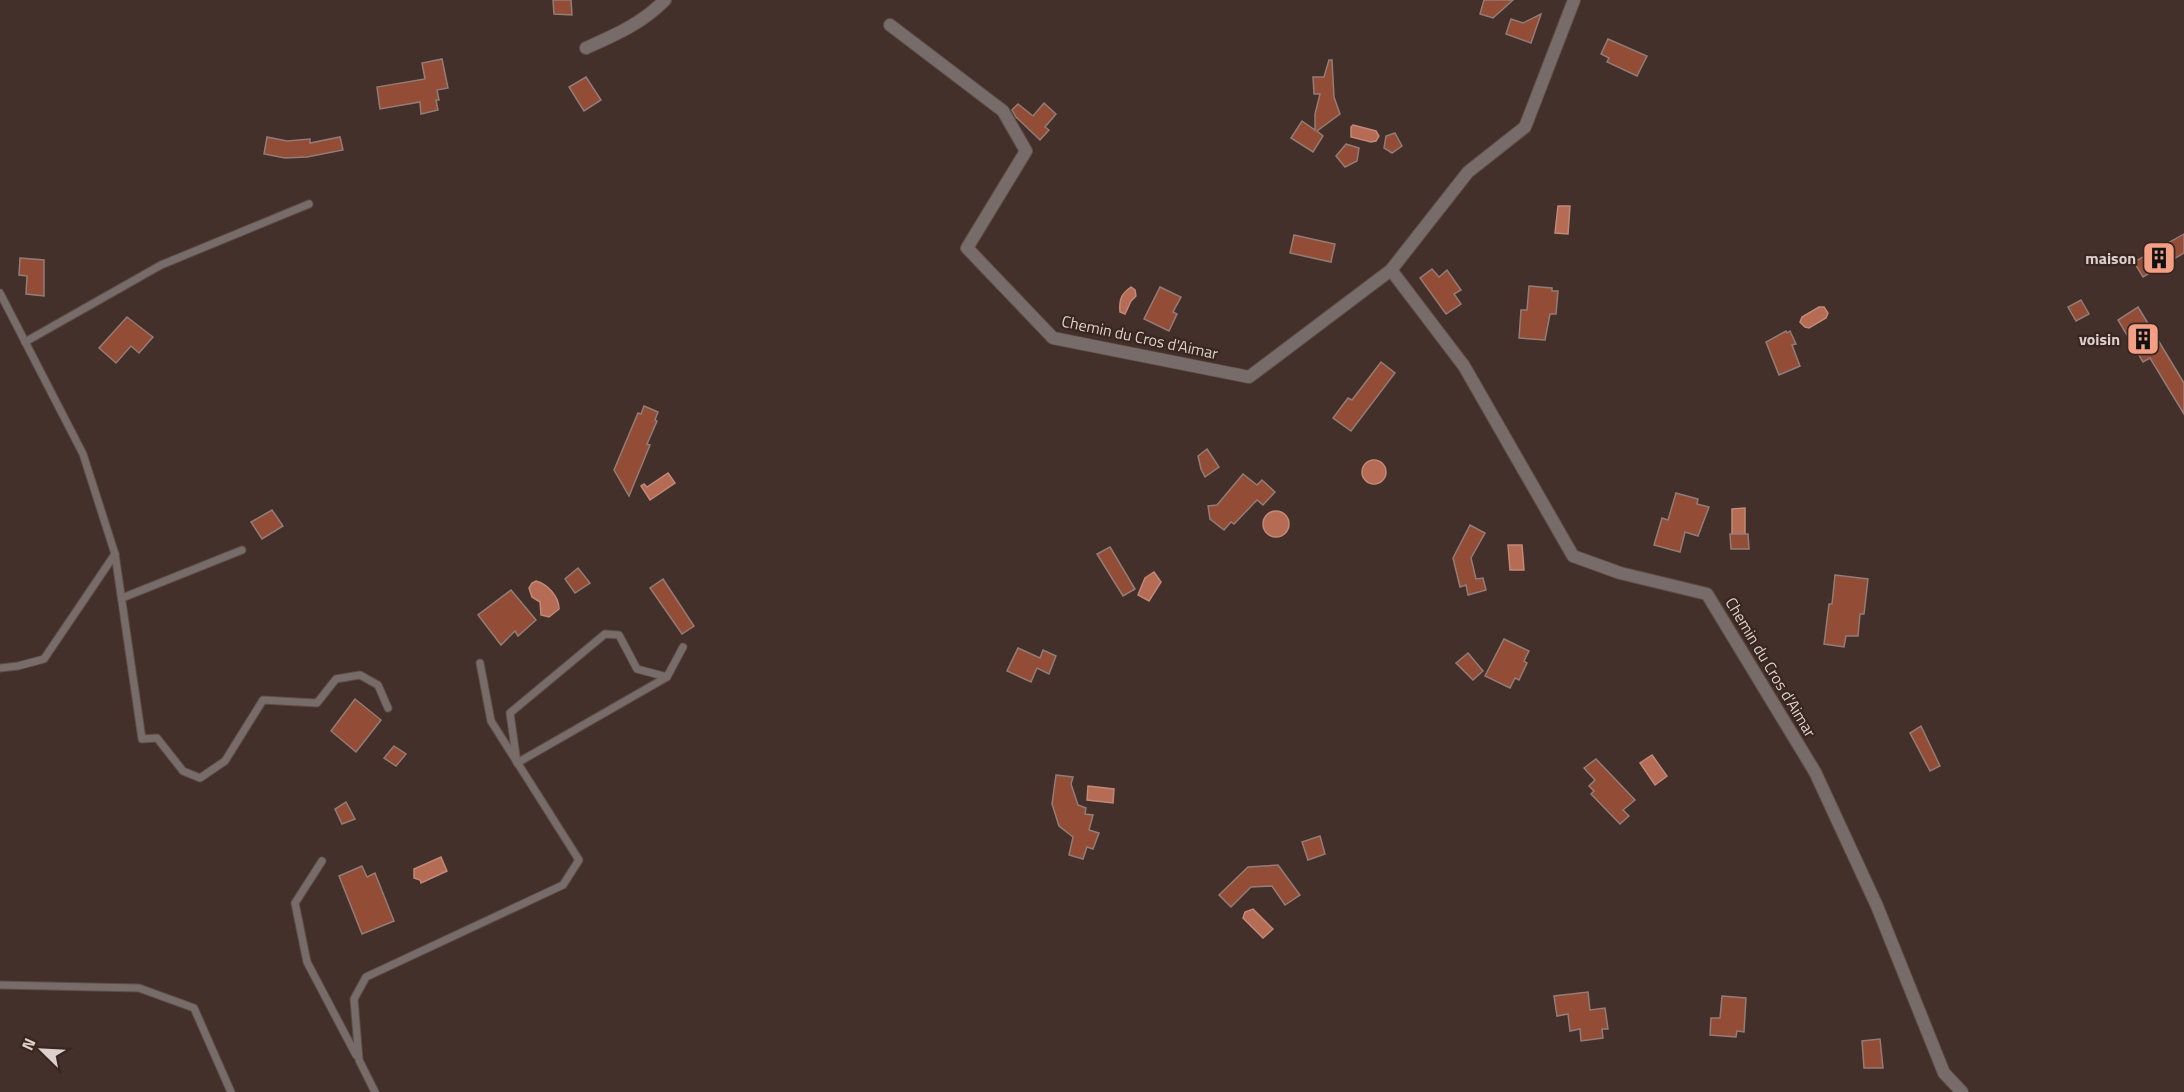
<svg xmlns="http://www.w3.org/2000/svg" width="2184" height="1092" viewBox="0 0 2184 1092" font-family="'Titillium Web',sans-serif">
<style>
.water{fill:#b56b54;stroke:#c18978;stroke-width:1.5}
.building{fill:#934d37;stroke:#937c75;stroke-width:1.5}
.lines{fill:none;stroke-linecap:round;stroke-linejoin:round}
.lane-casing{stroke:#5f4d47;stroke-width:9}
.street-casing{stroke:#5f4d47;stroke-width:14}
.lane{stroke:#776c69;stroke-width:7}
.street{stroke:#776c69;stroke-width:12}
.labels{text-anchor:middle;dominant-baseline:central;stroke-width:4.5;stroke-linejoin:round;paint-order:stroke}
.poi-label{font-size:16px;font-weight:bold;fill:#ddd0cc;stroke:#392620;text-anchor:end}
.street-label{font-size:16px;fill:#ddd0cc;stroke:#392620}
</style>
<rect width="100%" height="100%" fill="#43302a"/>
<g class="water">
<path d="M1353 125 1376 131 1379 136 1376 141 1371 142 1351 137V127Z"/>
<path d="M1558 206H1570L1568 234 1555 233Z"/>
<path d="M1131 287 1135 290 1136 296 1131 301 1125 314 1120 312C1119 300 1121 294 1131 287Z"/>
<path d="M1819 307H1824L1828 313 1826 318 1809 328 1805 327 1800 322 1802 317Z"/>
<circle cx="1374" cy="472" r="12"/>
<path d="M668 473 675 483 650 500 641 486 644 484 647 487Z"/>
<path d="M1745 508V534H1732V509Z"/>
<circle cx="1276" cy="524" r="13"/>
<path d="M1508 545H1522L1524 570H1510Z"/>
<path d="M1154 572 1161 582 1149 601 1138 595 1145 578Z"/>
<path d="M536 581C547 584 559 596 559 609L549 617 541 615 540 602 532 597 529 588 532 583Z"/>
<path d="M1652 755 1667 776 1655 785 1640 763Z"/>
<path d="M1088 786 1114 789 1113 803 1087 800Z"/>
<path d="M441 857 447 871 421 883 420 880 414 878V869Z"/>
<path d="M1253 909 1273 929 1263 938 1243 918 1245 912Z"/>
</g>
<g class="building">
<path d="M553 0H571L572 15 554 14Z"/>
<path d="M1484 0H1513L1493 18 1480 14Z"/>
<path d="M1541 14 1531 43 1506 34 1511 19 1523 23Z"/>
<path d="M1608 39 1647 56 1637 76 1607 62 1609 58 1601 54Z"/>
<path d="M442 59 448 88 437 90 439 100H436L438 110 421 114 420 102 380 109 377 87 425 79 422 63Z"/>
<path d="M1329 60H1332L1334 97 1340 114 1317 131 1323 136 1313 152 1291 138 1302 121 1315 130V114L1320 94H1314L1313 77H1324Z"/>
<path d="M586 77 601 100 584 111 569 87Z"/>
<path d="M1044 103 1056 114 1045 127 1049 130 1040 140 1016 117 1012 110 1018 104 1033 116Z"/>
<path d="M1395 133 1402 146 1392 153 1384 148 1386 136Z"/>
<path d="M267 137 287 141 310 139V143L340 137 343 150 307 157 285 158 264 154Z"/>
<path d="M1346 144 1359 148 1357 161 1345 167 1336 156Z"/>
<path d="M2184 234V253L2143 277 2134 262Z"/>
<path d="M1294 235 1335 244 1331 262 1290 253Z"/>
<path d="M20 258 44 260V296L26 294 27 276 19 275Z"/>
<path d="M1432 269 1439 277 1447 270 1461 290 1454 294 1461 304 1446 314 1420 278Z"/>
<path d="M1529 286 1552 288V291H1558L1556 314H1550L1545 340 1519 338 1521 310H1527Z"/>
<path d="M1160 287 1181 297 1173 312 1177 314 1169 331 1144 319Z"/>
<path d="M2081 300 2089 314 2076 321 2068 307Z"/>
<path d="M2138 307 2184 383V414L2150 358 2143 362 2118 320Z"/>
<path d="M127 317 153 337 139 353 131 346 116 363 99 348Z"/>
<path d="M1786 331 1787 333 1790 331 1796 344 1792 345 1800 366 1779 375 1766 342Z"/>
<path d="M1381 362 1395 373 1351 431 1333 418 1348 398 1352 400Z"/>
<path d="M644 406 658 412 655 420 657 421 647 444 650 445 629 496 614 470 638 413 641 414Z"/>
<path d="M1207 449 1219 467 1205 477 1201 469 1198 456Z"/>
<path d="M1243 474 1257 485 1262 480 1275 492 1263 505 1257 500 1234 524 1231 522 1224 530 1210 519 1208 506 1217 505Z"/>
<path d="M1676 493 1698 499 1697 504 1709 507 1698 536 1685 532 1680 552 1654 545 1662 518 1668 520Z"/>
<path d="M272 510 283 526 262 539 251 522Z"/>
<path d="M1470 525 1485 533 1471 558 1476 579 1483 578 1486 590 1468 595 1466 585 1460 587 1453 558Z"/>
<path d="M1730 534H1748L1749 549H1731Z"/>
<path d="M1110 547 1135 589 1123 596 1097 554Z"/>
<path d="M578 568 590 583 575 593 565 579Z"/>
<path d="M1835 575 1868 579 1864 614H1860L1858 636H1846L1844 647 1824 644 1829 604H1832Z"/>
<path d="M663 579 694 626 682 634 650 588Z"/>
<path d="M511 590 536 620 518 636 515 631 501 645 478 615Z"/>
<path d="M1504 639 1529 651 1524 661 1527 663 1519 680 1515 678 1510 688 1485 676Z"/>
<path d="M1018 648 1040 658 1043 650 1056 656 1049 674 1037 668 1031 682 1007 671Z"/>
<path d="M1468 653 1483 671 1473 680 1456 663Z"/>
<path d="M355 699 381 720 356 752 331 731Z"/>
<path d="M1921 726 1940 766 1930 771 1910 733Z"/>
<path d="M394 746 406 754 396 766 384 758Z"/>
<path d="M1596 759 1635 800 1623 810 1629 816 1620 824 1591 794 1594 791 1589 786 1595 780 1584 768Z"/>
<path d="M1056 775 1073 777 1071 784 1078 805 1086 808 1085 814 1093 815 1089 830 1099 833 1093 849 1087 847 1083 859 1069 855 1073 837 1059 826 1052 804Z"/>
<path d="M346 802 355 819 342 824 335 809Z"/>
<path d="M1320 836 1325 854 1308 860 1302 842Z"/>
<path d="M1278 865 1300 895 1285 905 1272 886 1251 887 1231 907 1219 895 1248 867Z"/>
<path d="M362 866 367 877 375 873 394 921 362 934 339 876Z"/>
<path d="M1588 992 1590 1010 1605 1008 1608 1029H1602L1603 1038 1581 1041 1580 1029 1570 1031 1568 1014 1557 1016 1554 996Z"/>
<path d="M1722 996 1746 998 1744 1032 1737 1031 1736 1037 1710 1035 1711 1018H1720Z"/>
<path d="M1880 1039 1883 1068H1864L1862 1041Z"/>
</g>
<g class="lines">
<defs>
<g id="lane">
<path d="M0 293 83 454 115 554 142 739 157 738 183 771 200 778 225 761 263 700 317 703 336 679 360 675 378 685 388 708"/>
<path d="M25 342 161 265 309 204"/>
<path d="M122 598 242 550"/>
<path d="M0 668 18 666 44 659 115 554"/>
<path d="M667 677 517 763 510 713 605 634 619 635 637 669 667 677 683 647"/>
<path d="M322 861 295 903 307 962 356 1055"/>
<path d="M0 985 139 988 194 1008 231 1092"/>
<path d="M375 1092 359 1060 354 999 366 977 563 885 579 860 491 721 480 663"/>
</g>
<g id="street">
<path d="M890 25 1003 111 1026 151 967 248 1053 338 1249 377 1391 270 1468 172 1525 127 1574 0"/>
<path d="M586 48C617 34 641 24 665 0"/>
<path d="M1391 270 1464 366 1573 556 1620 573 1707 594 1815 772 1877 906 1944 1073 1962 1092"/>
</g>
</defs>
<use href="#lane" class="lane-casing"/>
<use href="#street" class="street-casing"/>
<use href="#lane" class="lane"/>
<use href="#street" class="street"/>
</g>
<defs>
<symbol id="building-square" viewBox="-11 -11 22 22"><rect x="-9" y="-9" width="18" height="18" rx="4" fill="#f39f85" stroke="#392620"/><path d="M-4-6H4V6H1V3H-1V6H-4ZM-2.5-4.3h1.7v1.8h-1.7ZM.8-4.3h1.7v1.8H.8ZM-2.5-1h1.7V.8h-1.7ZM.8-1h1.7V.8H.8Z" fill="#111"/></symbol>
</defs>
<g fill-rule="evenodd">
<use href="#building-square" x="2140" y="239" width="38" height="38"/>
<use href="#building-square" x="2124" y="320" width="38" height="38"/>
</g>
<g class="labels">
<g class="poi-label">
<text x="2136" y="258">maison</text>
<text x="2120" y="339">voisin</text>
</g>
<g class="street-label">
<text transform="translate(1140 337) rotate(12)">Chemin du Cros d'Aimar</text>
<text transform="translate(1771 667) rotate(59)">Chemin du Cros d'Aimar</text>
</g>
</g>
<g transform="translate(42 1050) rotate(294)" stroke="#392620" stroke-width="4.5" paint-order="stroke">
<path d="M0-4.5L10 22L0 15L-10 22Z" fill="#ddd0cc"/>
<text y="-9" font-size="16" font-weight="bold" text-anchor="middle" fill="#ddd0cc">N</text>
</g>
</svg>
